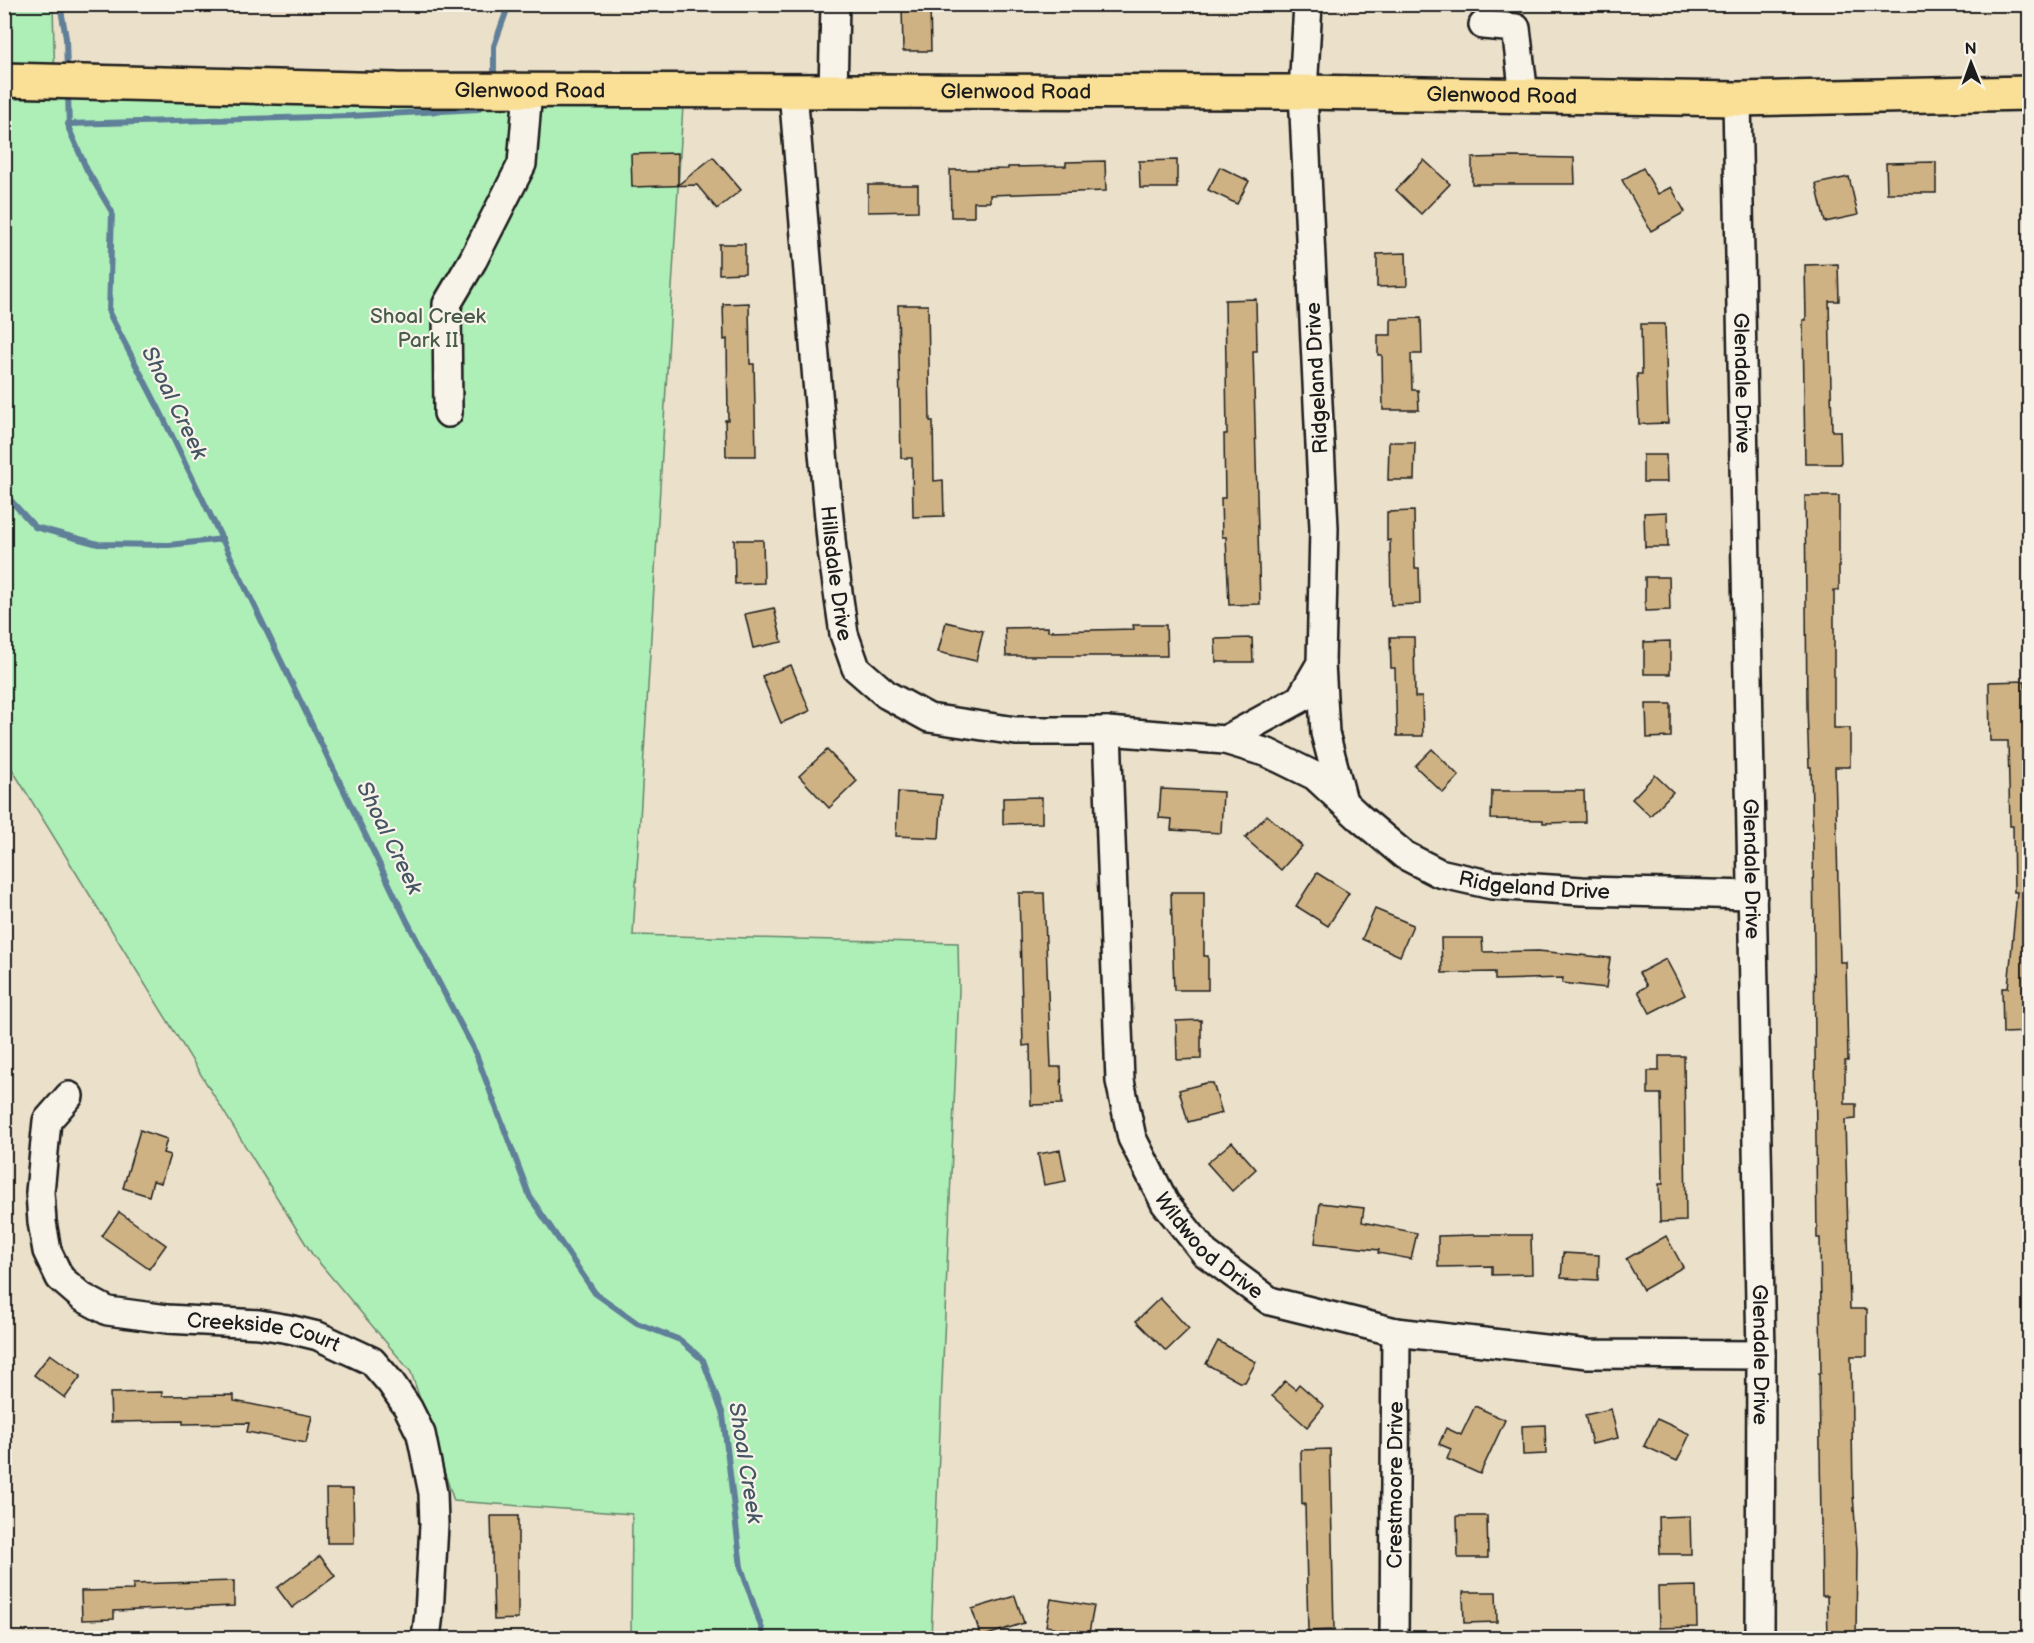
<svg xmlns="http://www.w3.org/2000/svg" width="2034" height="1643" viewBox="0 0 2034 1643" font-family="'Balsamiq Sans',sans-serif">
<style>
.green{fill:#aeefb8;stroke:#65866a;stroke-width:1.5}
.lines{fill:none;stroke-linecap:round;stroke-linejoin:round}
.stream{stroke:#607f98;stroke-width:6}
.building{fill:#cfb284;stroke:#1c1c1c;stroke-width:1.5}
.minor-casing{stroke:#1c1c1c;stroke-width:32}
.major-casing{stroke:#1c1c1c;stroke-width:38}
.minor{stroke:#f7f3e8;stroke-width:27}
.major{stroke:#fadf96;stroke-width:33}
.labels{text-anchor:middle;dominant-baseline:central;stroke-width:4.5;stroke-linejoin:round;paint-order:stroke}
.street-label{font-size:21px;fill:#1c1c1c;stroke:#f7f3e8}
.park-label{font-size:21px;fill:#485b4b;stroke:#f7f3e8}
.water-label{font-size:22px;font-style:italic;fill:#445664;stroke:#f7f3e8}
</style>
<rect width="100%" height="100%" fill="#ebe0ca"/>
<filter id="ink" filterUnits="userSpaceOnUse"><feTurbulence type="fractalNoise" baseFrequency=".0167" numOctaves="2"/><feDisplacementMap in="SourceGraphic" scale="12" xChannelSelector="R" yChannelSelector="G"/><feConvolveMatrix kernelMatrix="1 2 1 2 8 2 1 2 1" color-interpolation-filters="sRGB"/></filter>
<g filter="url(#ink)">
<path class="green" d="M5 5H53L55 87 684 89 633 935 958 943 959 990 931 1638H631L632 1514 454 1501 411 1372 312 1254 5 758Z"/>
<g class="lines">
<g class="stream">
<path d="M60 4 66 38 67 73"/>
<path d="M494 80V46L509 4"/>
<path d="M68 92 69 129 87 170 112 212 109 313 159 409 407 921 476 1054 530 1197 595 1293 637 1323 680 1340 703 1360 723 1415 741 1567 762 1629 763 1638"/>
<path d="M68 124 351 116 478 109 484 102"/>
<path d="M4 493 35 527 98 544 169 545 223 539"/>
</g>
</g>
<g class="building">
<path d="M902 5H930L931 51H903Z"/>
<path d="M678 153V185L713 157 741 190 717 209 697 185 632 187 631 154Z"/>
<path d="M1512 157 1574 158 1575 184H1472V158Z"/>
<path d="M1177 160V188H1140L1139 161Z"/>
<path d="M1424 160 1450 184 1421 214 1396 190Z"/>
<path d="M1105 161 1106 191 990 195V202H974V217H951L950 170 1008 169V167L1066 166V162Z"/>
<path d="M1936 162V193H1887L1886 163Z"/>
<path d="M1220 167 1249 181 1237 204 1208 190Z"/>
<path d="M1643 168 1658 194 1671 187 1685 212 1651 231 1622 180Z"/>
<path d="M1849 177 1858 215 1825 222 1816 184Z"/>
<path d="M868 185H918V211L868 212Z"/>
<path d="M719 244H745V273L719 274Z"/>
<path d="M1406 253 1407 286 1377 287V254Z"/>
<path d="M1838 264 1839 301H1829L1832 431H1840L1841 464H1805L1803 320H1806L1805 265Z"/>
<path d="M1256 299 1257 351H1253L1260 604 1229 605 1226 537H1222L1221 498H1225L1224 434H1227L1225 300Z"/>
<path d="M749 303 750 364H754L756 456H726L725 420H728L727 339 724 340 723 304Z"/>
<path d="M898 305H928L930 421H933L934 481 943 480 944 516 913 517 912 458H901Z"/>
<path d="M1421 318 1422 354H1411L1412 390H1418L1419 410H1383L1382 355H1378V335H1391V319Z"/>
<path d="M1641 324H1665L1668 423 1639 424 1637 374H1642Z"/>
<path d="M1389 442H1415L1414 480H1388Z"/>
<path d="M1643 455H1666L1667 482H1643Z"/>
<path d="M1805 496H1839V590H1834V728H1850V767H1835L1840 962H1846L1848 1061H1845V1104H1856V1119L1845 1120 1850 1309H1867V1356H1851L1853 1494 1857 1551 1856 1638H1828L1827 1596H1822L1819 1373H1821L1820 1310H1821L1820 1238H1817L1813 848 1811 767H1809L1807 707Z"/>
<path d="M1414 511 1415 568H1419L1420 604 1391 605 1390 540 1387 541V512Z"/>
<path d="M1667 512 1668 547H1645L1644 513Z"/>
<path d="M734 540H763L764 583 735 584Z"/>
<path d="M1645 577H1669L1670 610 1645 611Z"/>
<path d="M774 608 782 642 753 648 745 614Z"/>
<path d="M946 622 983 631 976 661 938 652Z"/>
<path d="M1133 625H1166L1167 656H1006L1005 628 1048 627V631L1134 629Z"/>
<path d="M1390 637H1414L1415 697H1422L1423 736H1397L1395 668H1391Z"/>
<path d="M1252 638 1253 662H1216L1215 639Z"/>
<path d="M1670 641V674H1644V642Z"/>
<path d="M791 665 810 711 781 723 762 676Z"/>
<path d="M2025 681 2026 764H2030V1032L2003 1033 2002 988H2008L2017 892H2014L2013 826H2010L2008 741H1990L1989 682Z"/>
<path d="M1646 704H1671V737L1647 738Z"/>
<path d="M1432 749 1459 776 1443 793 1415 766Z"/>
<path d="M827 750 857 781 829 808 799 776Z"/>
<path d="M1655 775 1673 792 1650 816 1632 799Z"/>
<path d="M1161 789 1223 792 1221 833 1171 830 1172 819 1159 818Z"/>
<path d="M1492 791H1584L1585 822 1543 823V820L1491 819Z"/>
<path d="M898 792 942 795 939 838 896 836Z"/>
<path d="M1042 797V823L1003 824V798Z"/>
<path d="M1267 815 1302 846 1281 870 1245 838Z"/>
<path d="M1317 873 1349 893 1328 926 1296 906Z"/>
<path d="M1171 892H1204V956H1208V990H1174Z"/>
<path d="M1019 893H1044L1051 1067H1061L1062 1104 1031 1105 1030 1045 1023 1046Z"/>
<path d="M1375 909 1413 925 1400 956 1362 939Z"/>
<path d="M1441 938H1482L1483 952 1538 951 1610 958 1606 988 1562 983 1563 978 1495 980V972L1442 973Z"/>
<path d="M1666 959 1685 995 1650 1013 1638 991 1647 986 1639 973Z"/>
<path d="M1201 1020V1059L1177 1060 1176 1021Z"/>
<path d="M1659 1056H1684L1686 1221 1660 1222 1659 1184H1663L1661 1094H1648V1071H1659Z"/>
<path d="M1206 1083H1213L1222 1113 1188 1122 1179 1090Z"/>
<path d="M140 1130 167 1139 163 1153 170 1155 161 1183 153 1181 149 1196 123 1188Z"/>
<path d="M1232 1142 1256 1169 1232 1191 1207 1163Z"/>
<path d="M1060 1150 1066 1181 1044 1185 1038 1154Z"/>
<path d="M1320 1203 1364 1208 1362 1222 1417 1233 1411 1259 1378 1253 1379 1250 1315 1243Z"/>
<path d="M119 1212 166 1245 149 1269 102 1236Z"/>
<path d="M1472 1235H1531L1532 1274 1492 1275V1266L1438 1267V1236Z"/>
<path d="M1666 1236 1683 1267 1643 1290 1626 1259Z"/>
<path d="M1563 1253 1599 1255 1598 1280 1561 1278Z"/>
<path d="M1160 1298 1189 1329 1166 1351 1136 1321Z"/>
<path d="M1218 1341 1256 1362 1245 1382H1239L1206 1364Z"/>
<path d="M50 1354 81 1376 65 1398 34 1375Z"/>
<path d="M1285 1381 1295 1389 1299 1384 1324 1406 1307 1427 1272 1396Z"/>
<path d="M162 1392V1396L234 1395V1401L312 1416 306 1443 247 1432 249 1423 183 1424V1421L111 1422 110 1393Z"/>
<path d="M1475 1406 1505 1420 1480 1474 1447 1459 1451 1449 1439 1444 1446 1428 1461 1435Z"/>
<path d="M1611 1409 1618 1438 1592 1444 1585 1415Z"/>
<path d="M1657 1419 1690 1434 1677 1461 1644 1446Z"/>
<path d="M1545 1425 1546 1454 1523 1455 1522 1426Z"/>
<path d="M1330 1449 1334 1630 1308 1631 1305 1503 1302 1504 1301 1450Z"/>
<path d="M326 1489H353L354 1543H327Z"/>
<path d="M491 1516H518V1619L494 1620Z"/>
<path d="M1457 1516H1487L1488 1558H1458Z"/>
<path d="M1690 1516 1691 1554H1660L1659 1517Z"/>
<path d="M320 1556 335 1576 292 1608 277 1588Z"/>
<path d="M234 1581V1606L114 1611V1619L82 1620 81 1591 133 1590V1584Z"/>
<path d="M1696 1586 1697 1627 1659 1628 1658 1587Z"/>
<path d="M1463 1592H1496L1497 1622 1464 1623Z"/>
<path d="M1015 1596 1024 1623 981 1637 972 1609Z"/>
<path d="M1051 1599 1094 1606 1089 1633 1046 1626Z"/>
</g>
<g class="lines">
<defs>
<g id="minor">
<path d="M1483 25 1516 28 1524 96"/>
<path id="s1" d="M793 91 823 453 832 550 844 634 856 668 887 695 929 718 1016 731H1107L1225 740 1268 753 1315 776 1359 817 1404 855 1439 873 1492 885 1582 891 1753 895"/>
<path d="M833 91 835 4"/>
<path id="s2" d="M1737 99 1761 1355 1760 1638"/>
<path d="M448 413 447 304 473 260 522 164 528 90"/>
<path d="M1321 663 1325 733 1343 801"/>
<path id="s3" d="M1107 731 1120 1081 1132 1138 1165 1203 1205 1253 1270 1301 1396 1332 1588 1354 1761 1355"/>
<path d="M1225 740 1300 699 1321 663 1324 528 1303 92 1308 4"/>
<path id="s4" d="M69 1096 47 1121 40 1192 42 1222 47 1251 60 1278 82 1297 108 1311 167 1319 259 1324 289 1329 318 1336 372 1361 391 1383 408 1408 421 1434 433 1493 434 1525 429 1614 426 1638"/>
<path id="s5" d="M1394 1638 1396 1332"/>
</g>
<g id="major">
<path id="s6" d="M4 80 397 90 1303 92 1737 99 2030 93"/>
</g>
</defs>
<use href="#minor" class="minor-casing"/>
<use href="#major" class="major-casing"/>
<use href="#minor" class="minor"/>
<use href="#major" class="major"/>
</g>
</g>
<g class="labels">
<g class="street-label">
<text stroke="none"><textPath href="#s6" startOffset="526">Glenwood Road</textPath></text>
<text stroke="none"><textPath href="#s6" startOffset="1012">Glenwood Road</textPath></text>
<text stroke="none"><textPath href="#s6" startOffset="1498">Glenwood Road</textPath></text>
<text transform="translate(1317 378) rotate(-93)">Ridgeland Drive</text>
<text stroke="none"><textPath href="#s2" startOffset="284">Glendale Drive</textPath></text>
<text stroke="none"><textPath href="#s1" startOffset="484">Hillsdale Drive</textPath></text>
<text stroke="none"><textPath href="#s2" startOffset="770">Glendale Drive</textPath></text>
<text stroke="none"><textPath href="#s1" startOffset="1320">Ridgeland Drive</textPath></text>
<text stroke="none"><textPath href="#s3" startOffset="543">Wildwood Drive</textPath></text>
<text stroke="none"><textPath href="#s4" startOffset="410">Creekside Court</textPath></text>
<text stroke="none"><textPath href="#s2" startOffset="1256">Glendale Drive</textPath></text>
<text stroke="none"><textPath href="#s5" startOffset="153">Crestmoore Drive</textPath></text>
</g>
<g class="park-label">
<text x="428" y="316">Shoal Creek<tspan x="428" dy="24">Park II</tspan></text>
</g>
<g class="water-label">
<text transform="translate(174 403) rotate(64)">Shoal Creek</text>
<text transform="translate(389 838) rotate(64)">Shoal Creek</text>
<text transform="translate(745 1463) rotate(81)">Shoal Creek</text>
</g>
</g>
<rect width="2034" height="1643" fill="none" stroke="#f7f3e8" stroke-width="24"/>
<rect x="12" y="12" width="2010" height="1619" fill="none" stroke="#1c1c1c" stroke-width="2" filter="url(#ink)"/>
<g transform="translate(1971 63) rotate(359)" stroke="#f7f3e8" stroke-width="4.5" paint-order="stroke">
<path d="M0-4.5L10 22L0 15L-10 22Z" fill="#1c1c1c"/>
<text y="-9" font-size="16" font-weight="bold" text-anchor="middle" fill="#1c1c1c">N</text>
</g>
</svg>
